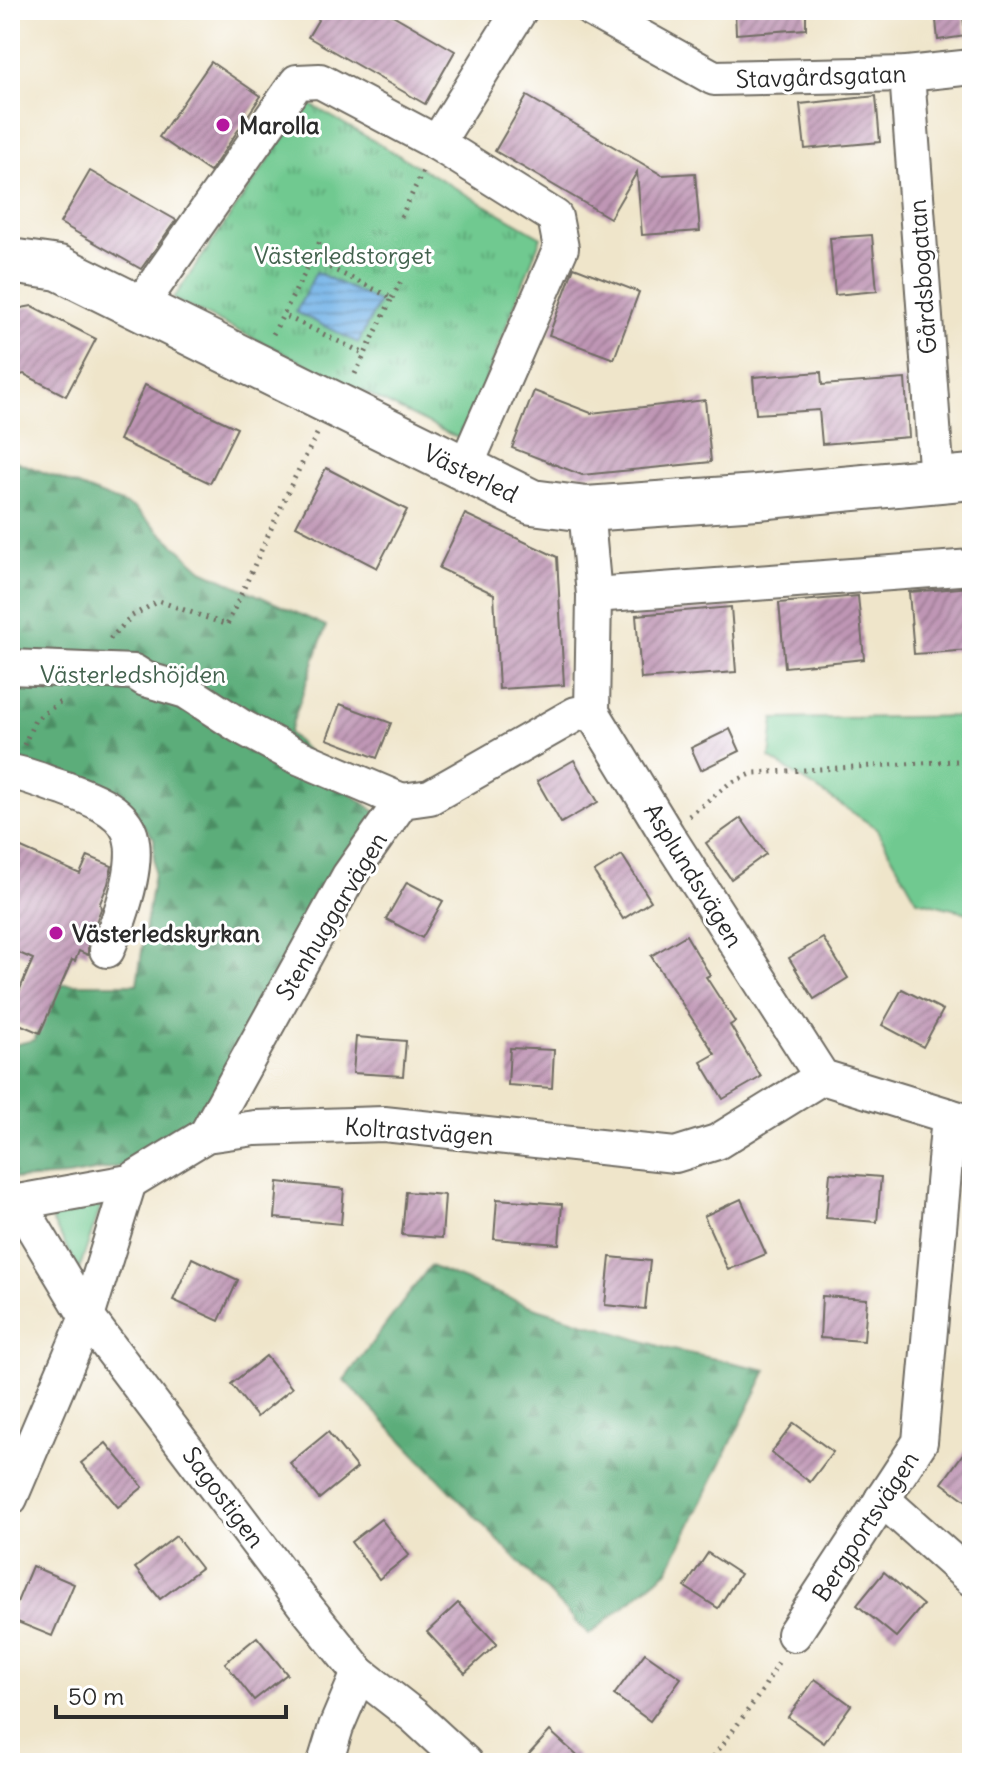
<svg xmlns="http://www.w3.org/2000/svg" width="982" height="1773" viewBox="0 0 982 1773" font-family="Delius,sans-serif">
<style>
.grass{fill:#70c990;stroke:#4e7a5e;stroke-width:2}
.forest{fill:url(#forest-firs);stroke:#446c52;stroke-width:2}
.park{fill:url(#park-tufts);stroke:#4e7a5e;stroke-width:2}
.water{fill:url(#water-rules);stroke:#50708a;stroke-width:2}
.building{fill:url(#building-hatch)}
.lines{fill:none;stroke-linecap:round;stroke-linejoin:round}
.street-casing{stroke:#706c63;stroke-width:38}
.secondary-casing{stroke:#706c63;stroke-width:48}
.path{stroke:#706c63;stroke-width:5;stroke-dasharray:2 6;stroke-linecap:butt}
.street{stroke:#fff;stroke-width:34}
.secondary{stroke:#fff;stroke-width:44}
.poi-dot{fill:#b5179e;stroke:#fff;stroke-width:3}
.labels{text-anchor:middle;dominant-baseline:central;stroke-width:6;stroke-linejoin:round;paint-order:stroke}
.street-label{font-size:24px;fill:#2b2b2b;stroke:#fff}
.poi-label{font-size:24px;font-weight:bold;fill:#2b2b2b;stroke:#fff;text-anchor:start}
.park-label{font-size:24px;fill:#43624e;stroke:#fff}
</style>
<defs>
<pattern id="forest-firs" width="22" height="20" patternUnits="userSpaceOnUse" patternTransform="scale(2)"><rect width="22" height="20" fill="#5cad7a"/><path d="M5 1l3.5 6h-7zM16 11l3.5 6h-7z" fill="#4c8d64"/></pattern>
<pattern id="park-tufts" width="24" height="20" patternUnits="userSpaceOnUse" patternTransform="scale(2)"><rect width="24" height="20" fill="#70c990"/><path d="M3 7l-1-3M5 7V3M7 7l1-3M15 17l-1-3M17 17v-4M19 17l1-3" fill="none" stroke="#5ca376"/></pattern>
<pattern id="water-rules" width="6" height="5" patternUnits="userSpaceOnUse" patternTransform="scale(2)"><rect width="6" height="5" fill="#75b4e8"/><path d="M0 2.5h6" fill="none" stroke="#6093bc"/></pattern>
<pattern id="building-hatch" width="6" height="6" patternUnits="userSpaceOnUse" patternTransform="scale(2)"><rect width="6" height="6" fill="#bf96b5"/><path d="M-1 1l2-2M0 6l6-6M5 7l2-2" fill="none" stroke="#9b7b93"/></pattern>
</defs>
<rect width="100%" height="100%" fill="#fff"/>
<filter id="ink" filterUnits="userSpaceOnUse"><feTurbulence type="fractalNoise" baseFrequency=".0125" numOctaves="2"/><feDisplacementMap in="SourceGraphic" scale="16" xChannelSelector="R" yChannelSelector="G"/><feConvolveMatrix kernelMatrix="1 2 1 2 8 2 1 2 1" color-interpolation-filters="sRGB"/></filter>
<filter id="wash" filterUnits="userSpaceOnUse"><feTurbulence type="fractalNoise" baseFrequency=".006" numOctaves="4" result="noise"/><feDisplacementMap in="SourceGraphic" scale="32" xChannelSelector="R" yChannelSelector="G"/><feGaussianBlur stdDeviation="1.8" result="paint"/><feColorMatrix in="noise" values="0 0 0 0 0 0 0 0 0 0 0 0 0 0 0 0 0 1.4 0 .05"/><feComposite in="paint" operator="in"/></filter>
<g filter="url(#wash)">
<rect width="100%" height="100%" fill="#efe5ca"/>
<g class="grass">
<path d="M972 716V914L917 900 876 828 770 758 774 719Z"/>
<path d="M102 1203 79 1270 49 1215Z"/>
</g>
<g class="forest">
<path d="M10 459 134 508 202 570 326 626 289 733 347 791 377 813 235 1063 190 1121 132 1164 68 1176 18 1179 10 1176V1046L34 1040 61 984H137L154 873V838L135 815 10 764Z"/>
<path d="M430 1266 524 1304 669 1349 767 1370 668 1570 589 1635 344 1380Z"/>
</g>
<path class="park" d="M308 103 541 237 462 440 173 299Z"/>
<path class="water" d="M316 272 379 302 358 343 296 312Z"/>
<g id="blocks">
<g class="building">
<path d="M324 10H384L455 51 425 104 308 37Z"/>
<path d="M735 10H806V29L736 34Z"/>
<path d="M935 10H962L966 36 938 40Z"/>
<path d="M211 62 261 96 210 172 159 137Z"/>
<path d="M527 96 662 175 695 173 700 231 642 235 637 172 610 218 495 151Z"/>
<path d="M876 96 880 142 805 149 800 104Z"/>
<path d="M90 171 176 220 141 269 60 223Z"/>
<path d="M872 235 877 291 835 295 830 238Z"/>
<path d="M574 267 639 292 614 359 549 335Z"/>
<path d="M32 306 96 339 66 396 24 374 10 378V310Z"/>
<path d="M821 372 822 385 905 379 909 437 822 444 819 410 756 414 753 377Z"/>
<path d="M145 385 237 428 210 483 119 440Z"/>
<path d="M534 391 591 413 705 400 711 462 582 475 512 448Z"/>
<path d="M326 468 407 510 377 568 296 526Z"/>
<path d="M465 514 557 557 564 685 499 689 494 594 439 568Z"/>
<path d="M972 587V650L914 654 909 592Z"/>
<path d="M858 596 864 659 785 667 779 603Z"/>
<path d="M731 607 736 672 641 679 636 615Z"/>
<path d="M340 704 391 723 377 758 327 739Z"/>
<path d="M730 729 740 751 701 770 691 748Z"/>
<path d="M574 760 598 802 561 823 537 781Z"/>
<path d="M741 818 766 854 731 879 706 843Z"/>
<path d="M10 843 80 874 88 856 112 866 108 884 100 903 101 909 88 943V955L79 951 75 961 72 960 40 1033 10 1020V1012L33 959 10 949Z"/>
<path d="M622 855 651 901 623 919 594 872Z"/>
<path d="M407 882 443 901 422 938 386 919Z"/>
<path d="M686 935 710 975 706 977 735 1022 730 1025 761 1077 723 1099 701 1062 715 1054 651 956Z"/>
<path d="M823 938 848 978 814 999 789 958Z"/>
<path d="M902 989 943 1010 923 1047 882 1025Z"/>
<path d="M356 1037 406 1041 403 1076 353 1073Z"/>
<path d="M510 1048 554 1050 552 1088 508 1085Z"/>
<path d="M830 1173 881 1177 877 1222 826 1218Z"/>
<path d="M278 1182 344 1189 341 1224 275 1218Z"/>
<path d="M406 1192 445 1195 442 1238 402 1235Z"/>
<path d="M497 1199 562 1204 559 1244 494 1239Z"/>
<path d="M741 1199 766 1254 728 1270 704 1216Z"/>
<path d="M610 1257 650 1261 645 1309 605 1305Z"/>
<path d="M192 1258 238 1280 219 1321 173 1300Z"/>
<path d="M822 1296 867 1299 864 1341 820 1338Z"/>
<path d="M266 1356 292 1388 257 1417 231 1384Z"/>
<path d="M794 1423 833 1452 810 1482 771 1453Z"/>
<path d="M328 1432 357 1468 319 1499 290 1463Z"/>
<path d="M972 1441V1505L942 1483Z"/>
<path d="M106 1443 143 1487 118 1507 81 1463Z"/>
<path d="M381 1519 409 1555 379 1579 351 1542Z"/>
<path d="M176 1536 201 1568 160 1599 135 1568Z"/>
<path d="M708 1553 740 1574 718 1608 685 1587Z"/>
<path d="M32 1566 74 1584 52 1636 10 1619Z"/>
<path d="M884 1572 923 1605 896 1637 857 1605Z"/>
<path d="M458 1603 497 1644 465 1673 427 1632Z"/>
<path d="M257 1637 287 1674 254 1700 225 1663Z"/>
<path d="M645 1653 681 1678 650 1721 614 1695Z"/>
<path d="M815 1679 851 1705 824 1743 788 1717Z"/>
<path d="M550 1731 585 1763H521Z"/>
</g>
</g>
</g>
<g filter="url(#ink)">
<use href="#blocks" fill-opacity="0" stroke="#706c63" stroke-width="2"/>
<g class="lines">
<defs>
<g id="street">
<path d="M592 10 714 78 907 74 972 67"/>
<path d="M907 74 937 480"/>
<path d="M437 143 520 10"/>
<path d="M139 307 297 82 320 81 437 143 555 217 561 248 464 470"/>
<path d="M586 509 594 595 592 712 667 835 822 1077 972 1123"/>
<path d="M594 595 972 567"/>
<path d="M10 667 134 672 145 679 186 691 240 726 294 755 402 801"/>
<path d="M10 772C27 774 46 783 63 788 85 796 119 807 129 831 142 861 119 921 107 950"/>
<path d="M206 1135 349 876 402 801 430 797 576 714 592 712"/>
<path d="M10 1199 18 1202 129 1182 206 1135 255 1128 384 1124 675 1155 717 1142 822 1077"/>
<path d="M18 1202 87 1317 302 1602 359 1673 414 1716 465 1763"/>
<path d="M10 1498 87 1317 129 1182"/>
<path d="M882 1499 972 1579"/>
<path d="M794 1634 920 1442 949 1116"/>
<path d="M325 1763 336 1727 359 1673"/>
</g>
<path id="secondary" d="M10 261 59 268 532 502 586 509 757 497 972 477"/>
</defs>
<use href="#street" class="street-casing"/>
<use href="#secondary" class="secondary-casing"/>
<g class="path">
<path d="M401 217 423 171"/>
<path d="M312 259 321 239"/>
<path d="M392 298 402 279"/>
<path d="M273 334 283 315 312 259 392 298 365 354 283 315"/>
<path d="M355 374 365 354"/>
<path d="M110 639 132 616 159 601 227 625 292 483 317 434"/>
<path d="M24 745 35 720 60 702"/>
<path d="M689 816 730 783 754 773 972 760"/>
<path d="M709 1763 762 1691 780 1659"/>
</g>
<use href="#street" class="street"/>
<use href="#secondary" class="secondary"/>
</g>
</g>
<g class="poi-dot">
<circle cx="223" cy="125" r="8"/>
<circle cx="56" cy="933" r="8"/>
</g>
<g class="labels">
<g class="street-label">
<text transform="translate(821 76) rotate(-2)">Stavgårdsgatan</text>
<text transform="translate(922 277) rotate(-94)">Gårdsbogatan</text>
<text transform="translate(471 473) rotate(26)">Västerled</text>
<text transform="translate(694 875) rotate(58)">Asplundsvägen</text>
<text transform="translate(331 916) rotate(-59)">Stenhuggarvägen</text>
<text transform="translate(419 1131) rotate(4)">Koltrastvägen</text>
<text transform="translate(224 1497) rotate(53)">Sagostigen</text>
<text transform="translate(865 1526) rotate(-57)">Bergportsvägen</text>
</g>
<g class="poi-label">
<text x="239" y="125">Marolla</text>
<text x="72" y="933">Västerledskyrkan</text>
</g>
<g class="park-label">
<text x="343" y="255">Västerledstorget</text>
<text x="133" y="674">Västerledshöjden</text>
</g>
</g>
<rect width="982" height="1773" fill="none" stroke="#fff" stroke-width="40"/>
<path d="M56 1705v12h230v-12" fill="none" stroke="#2b2b2b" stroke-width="4"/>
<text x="68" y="1705" font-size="24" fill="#2b2b2b" stroke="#ffffff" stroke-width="6" paint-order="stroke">50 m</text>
</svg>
